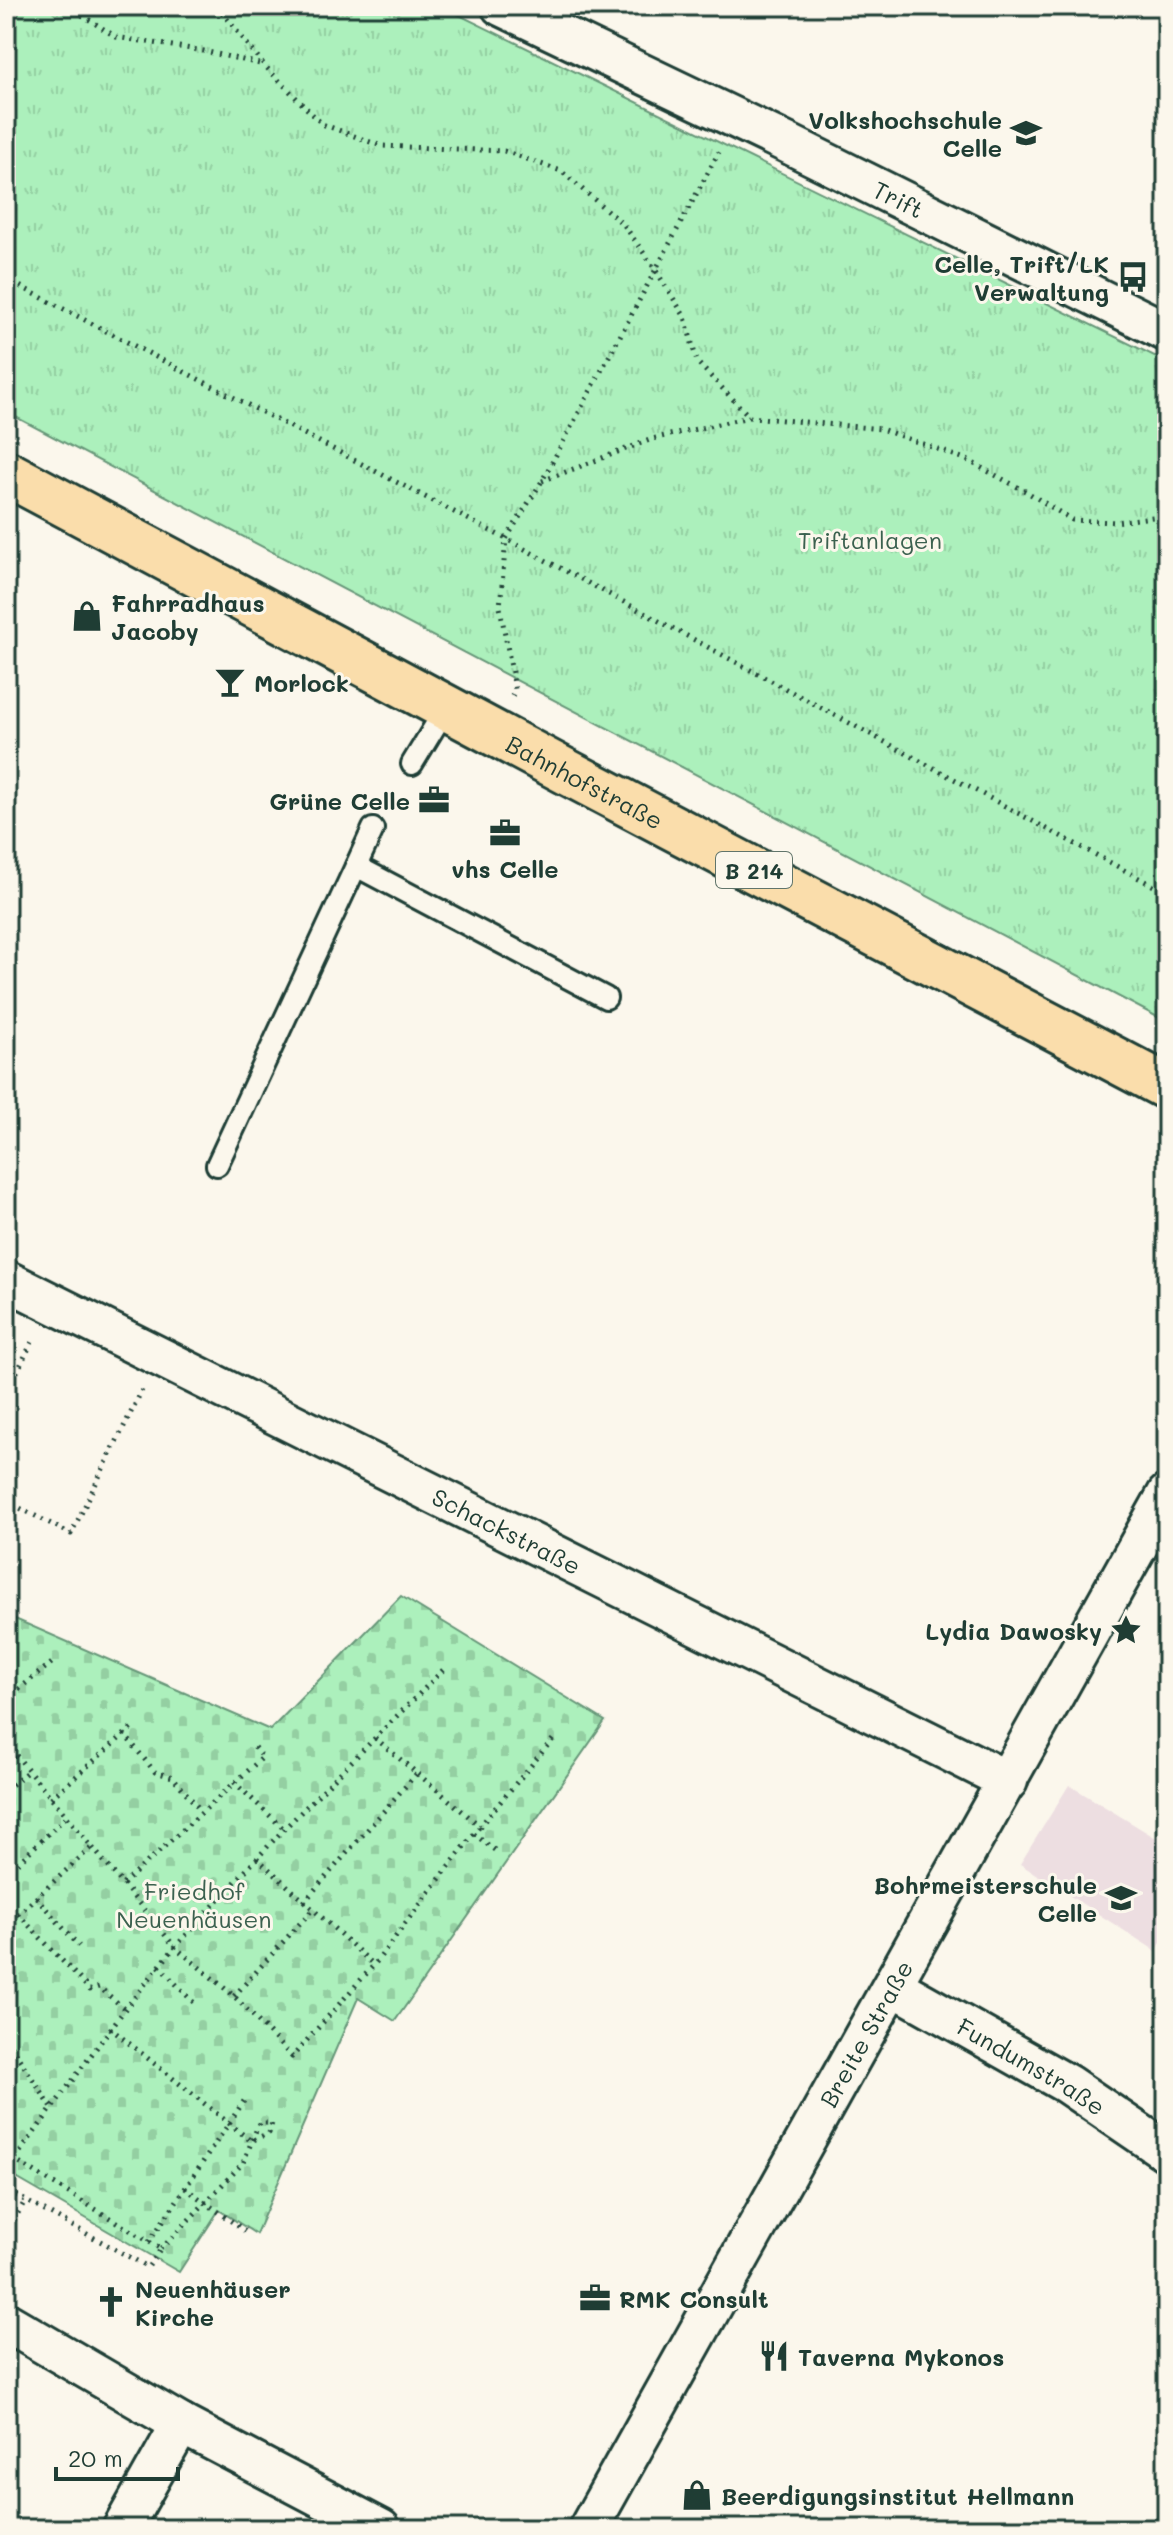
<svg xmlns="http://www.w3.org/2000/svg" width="1173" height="2535" viewBox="0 0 1173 2535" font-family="Mali,sans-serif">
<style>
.built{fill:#eddee1}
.grass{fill:url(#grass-tufts);stroke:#669678;stroke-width:2}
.cemetery{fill:url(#cemetery-stones);stroke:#669678;stroke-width:2}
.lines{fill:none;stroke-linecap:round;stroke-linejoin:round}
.lane-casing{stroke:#1f3d34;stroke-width:26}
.street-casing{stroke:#1f3d34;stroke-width:44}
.primary-casing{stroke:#1f3d34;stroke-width:50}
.path{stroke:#1f3d34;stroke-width:5;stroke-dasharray:2 6;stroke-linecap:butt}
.lane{stroke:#fbf7ec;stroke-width:20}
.street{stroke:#fbf7ec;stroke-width:38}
.primary{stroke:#faddab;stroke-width:44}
.labels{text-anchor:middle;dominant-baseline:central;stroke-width:6;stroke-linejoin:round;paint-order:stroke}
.shield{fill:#fbf7ec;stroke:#61756b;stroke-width:2}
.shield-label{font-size:22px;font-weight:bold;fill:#1f3d34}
.poi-label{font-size:24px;font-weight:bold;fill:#1f3d34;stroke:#fbf7ec;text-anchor:start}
.street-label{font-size:24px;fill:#1f3d34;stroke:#fbf7ec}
.park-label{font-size:24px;fill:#3b614f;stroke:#fbf7ec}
</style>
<defs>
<pattern id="grass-tufts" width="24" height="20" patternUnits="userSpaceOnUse" patternTransform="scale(2)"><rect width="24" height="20" fill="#acf0bc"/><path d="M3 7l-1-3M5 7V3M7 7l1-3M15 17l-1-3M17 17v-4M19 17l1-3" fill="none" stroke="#94cfa2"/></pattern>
<pattern id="cemetery-stones" width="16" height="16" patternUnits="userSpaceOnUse" patternTransform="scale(2)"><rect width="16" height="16" fill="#acf0bc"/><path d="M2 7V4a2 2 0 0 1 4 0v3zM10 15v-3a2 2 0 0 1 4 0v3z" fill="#94cfa2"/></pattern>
</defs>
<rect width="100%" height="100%" fill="#fbf7ec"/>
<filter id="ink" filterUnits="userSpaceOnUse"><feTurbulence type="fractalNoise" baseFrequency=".0125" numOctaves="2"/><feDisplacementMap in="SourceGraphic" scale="16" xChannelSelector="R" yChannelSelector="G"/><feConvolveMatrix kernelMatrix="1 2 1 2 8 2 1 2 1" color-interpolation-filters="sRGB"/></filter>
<g filter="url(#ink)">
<path class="built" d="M1069 1785 1156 1838 1167 1823V1933L1156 1951 1020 1864Z"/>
<path class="grass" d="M6 6H441L1167 362V1022L6 412Z"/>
<path class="cemetery" d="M401 1596 605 1721 395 2021 358 1998 256 2234 219 2210 179 2272 6 2172V1615L270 1730Z"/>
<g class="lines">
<defs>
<g id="lane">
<path d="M412 764 446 708"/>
<path d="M373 829 356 866 606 998"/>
<path d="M217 1165 356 866"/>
</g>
<g id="street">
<path id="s1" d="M501 6 787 143 1167 332"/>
<path id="s2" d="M6 1280 1008 1781"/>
<path id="s3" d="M893 1986 1067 2084 1167 2152"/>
<path d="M6 2322 181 2424 381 2529"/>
<path d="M122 2529 181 2424"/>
<path id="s4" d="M588 2529 1167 1494"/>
</g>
<g id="primary">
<path id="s5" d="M6 473 567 772 1167 1087"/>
</g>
</defs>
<use href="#lane" class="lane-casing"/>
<use href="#street" class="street-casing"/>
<use href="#primary" class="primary-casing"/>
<g class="path">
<path d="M74 6 82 15 96 6"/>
<path d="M217 6 265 66 322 124 381 146 504 151 561 171 624 225 655 269 685 317 697 362 750 417 881 429 965 459 1027 492 1072 520 1116 522 1167 515"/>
<path d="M82 15 116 37 204 51 264 65"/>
<path d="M6 279 506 539 1167 893"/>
<path d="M542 481 652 439 749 417"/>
<path d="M512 696 515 689 500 607 506 539 542 481 719 152"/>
<path d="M6 1394 34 1338"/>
<path d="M6 1501 71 1534 142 1390"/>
<path d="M6 1699 53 1662"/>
<path d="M124 1734 155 1772 173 1777 201 1811"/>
<path d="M375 1738 480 1826 554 1738"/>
<path d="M6 1743 175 1947 234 1996 292 2057 374 1965 480 1826"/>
<path d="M234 1782 284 1829"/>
<path d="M6 1790 28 1771"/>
<path d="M51 1798 134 1726"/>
<path d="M474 1834 496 1851"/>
<path d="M257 1858 374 1965"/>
<path d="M6 1874 67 1816"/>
<path d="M123 1884 263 1757 252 1745"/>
<path d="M36 1897 79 1946"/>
<path d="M304 1902 417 1773"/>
<path d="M18 1914 90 1990 99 1987 125 2009"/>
<path d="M6 1925 93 1846"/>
<path d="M159 1966 196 2005"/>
<path d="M234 1996 313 1909"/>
<path d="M110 2028 251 2141 269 2133 272 2123H259L243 2163 161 2249"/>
<path d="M6 2039 52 2108"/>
<path d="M6 2155 161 2249 148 2267 6 2190"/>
<path d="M6 2171 125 2009 175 1947 284 1829 447 1666"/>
<path d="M185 2188 245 2231"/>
<path d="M6 2234 25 2201"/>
<path d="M149 2242 246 2098"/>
</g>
<use href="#lane" class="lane"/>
<use href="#street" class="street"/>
<use href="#primary" class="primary"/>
</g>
</g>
<defs>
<symbol id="university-bare" viewBox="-9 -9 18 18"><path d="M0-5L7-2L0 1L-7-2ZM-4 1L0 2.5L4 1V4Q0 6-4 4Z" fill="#1f3d34" stroke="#fbf7ec" stroke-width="2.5" paint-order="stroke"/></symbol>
<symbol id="bus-bare" viewBox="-9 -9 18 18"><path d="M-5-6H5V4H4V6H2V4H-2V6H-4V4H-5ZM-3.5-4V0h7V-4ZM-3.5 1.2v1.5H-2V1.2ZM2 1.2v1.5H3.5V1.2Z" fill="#1f3d34" stroke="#fbf7ec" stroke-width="2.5" paint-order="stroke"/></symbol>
<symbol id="shop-bare" viewBox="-9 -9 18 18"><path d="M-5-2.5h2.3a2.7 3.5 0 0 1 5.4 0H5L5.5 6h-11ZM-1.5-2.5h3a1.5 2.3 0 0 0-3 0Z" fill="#1f3d34" stroke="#fbf7ec" stroke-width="2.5" paint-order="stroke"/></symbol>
<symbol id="bar-bare" viewBox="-9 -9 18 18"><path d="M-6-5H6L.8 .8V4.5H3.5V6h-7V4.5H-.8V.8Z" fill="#1f3d34" stroke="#fbf7ec" stroke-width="2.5" paint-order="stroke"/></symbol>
<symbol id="office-bare" viewBox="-9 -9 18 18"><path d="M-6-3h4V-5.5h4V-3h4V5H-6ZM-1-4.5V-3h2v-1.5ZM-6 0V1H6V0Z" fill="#1f3d34" stroke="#fbf7ec" stroke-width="2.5" paint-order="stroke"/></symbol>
<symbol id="sight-bare" viewBox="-9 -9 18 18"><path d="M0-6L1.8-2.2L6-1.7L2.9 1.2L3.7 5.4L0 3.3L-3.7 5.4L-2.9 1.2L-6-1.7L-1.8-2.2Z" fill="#1f3d34" stroke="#fbf7ec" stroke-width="2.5" paint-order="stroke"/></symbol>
<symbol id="school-bare" viewBox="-9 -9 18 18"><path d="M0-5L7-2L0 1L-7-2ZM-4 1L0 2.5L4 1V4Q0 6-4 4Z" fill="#1f3d34" stroke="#fbf7ec" stroke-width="2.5" paint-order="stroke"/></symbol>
<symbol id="church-bare" viewBox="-9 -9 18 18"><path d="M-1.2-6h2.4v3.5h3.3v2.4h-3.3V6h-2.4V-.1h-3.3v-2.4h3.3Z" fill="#1f3d34" stroke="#fbf7ec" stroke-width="2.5" paint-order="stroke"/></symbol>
<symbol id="restaurant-bare" viewBox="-9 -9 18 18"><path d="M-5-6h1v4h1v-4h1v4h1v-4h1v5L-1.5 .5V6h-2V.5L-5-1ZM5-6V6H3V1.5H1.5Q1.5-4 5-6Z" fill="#1f3d34" stroke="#fbf7ec" stroke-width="2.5" paint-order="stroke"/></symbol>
</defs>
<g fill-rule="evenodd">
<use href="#university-bare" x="1004" y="111" width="44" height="44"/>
<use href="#bus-bare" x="1111" y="255" width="44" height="44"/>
<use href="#shop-bare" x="65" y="594" width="44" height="44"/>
<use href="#bar-bare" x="208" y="660" width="44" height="44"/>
<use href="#office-bare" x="412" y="778" width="44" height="44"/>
<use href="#office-bare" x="483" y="811" width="44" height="44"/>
<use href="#sight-bare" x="1104" y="1608" width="44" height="44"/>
<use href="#school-bare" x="1099" y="1876" width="44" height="44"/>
<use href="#office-bare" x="573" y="2276" width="44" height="44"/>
<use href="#church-bare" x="89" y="2280" width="44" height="44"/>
<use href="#restaurant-bare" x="752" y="2334" width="44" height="44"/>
<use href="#shop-bare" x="675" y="2473" width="44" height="44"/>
</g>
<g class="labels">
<rect class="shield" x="716" y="852" width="76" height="36" rx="6"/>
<g class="shield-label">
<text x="754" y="870">B 214</text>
</g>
<g class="poi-label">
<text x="1002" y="119" text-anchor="end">Volkshochschule<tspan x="1002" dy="28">Celle</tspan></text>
<text x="1109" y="263" text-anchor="end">Celle, Trift/LK<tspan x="1109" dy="28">Verwaltung</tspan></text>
<text x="111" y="602">Fahrradhaus<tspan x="111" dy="28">Jacoby</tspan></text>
<text x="254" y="682">Morlock</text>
<text x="410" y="800" text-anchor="end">Grüne Celle</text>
<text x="505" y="868" text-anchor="middle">vhs Celle</text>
<text x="1102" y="1630" text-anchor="end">Lydia Dawosky</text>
<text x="1097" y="1884" text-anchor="end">Bohrmeisterschule<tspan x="1097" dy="28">Celle</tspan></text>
<text x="135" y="2288">Neuenhäuser<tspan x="135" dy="28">Kirche</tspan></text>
<text x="619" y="2298">RMK Consult</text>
<text x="798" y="2356">Taverna Mykonos</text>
<text x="721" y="2495">Beerdigungsinstitut Hellmann</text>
</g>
<g class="street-label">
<text stroke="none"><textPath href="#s1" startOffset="442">Trift</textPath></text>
<text stroke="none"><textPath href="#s5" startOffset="656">Bahnhofstraße</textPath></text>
<text stroke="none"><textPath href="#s2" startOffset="560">Schackstraße</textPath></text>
<text stroke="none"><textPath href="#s4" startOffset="568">Breite Straße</textPath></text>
<text stroke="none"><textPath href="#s3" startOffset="160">Fundumstraße</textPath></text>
</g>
<g class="park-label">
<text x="870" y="539">Triftanlagen</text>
<text x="194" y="1890">Friedhof<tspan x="194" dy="28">Neuenhäusen</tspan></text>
</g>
</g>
<rect width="1173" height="2535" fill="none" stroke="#fbf7ec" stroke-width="32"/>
<rect x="16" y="16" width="1141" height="2503" fill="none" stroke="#1f3d34" stroke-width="3" filter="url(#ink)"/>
<path d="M56 2467v12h122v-12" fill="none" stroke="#1f3d34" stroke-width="4"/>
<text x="68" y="2467" font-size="24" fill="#1f3d34" stroke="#fbf7ec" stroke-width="6" paint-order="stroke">20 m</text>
</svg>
